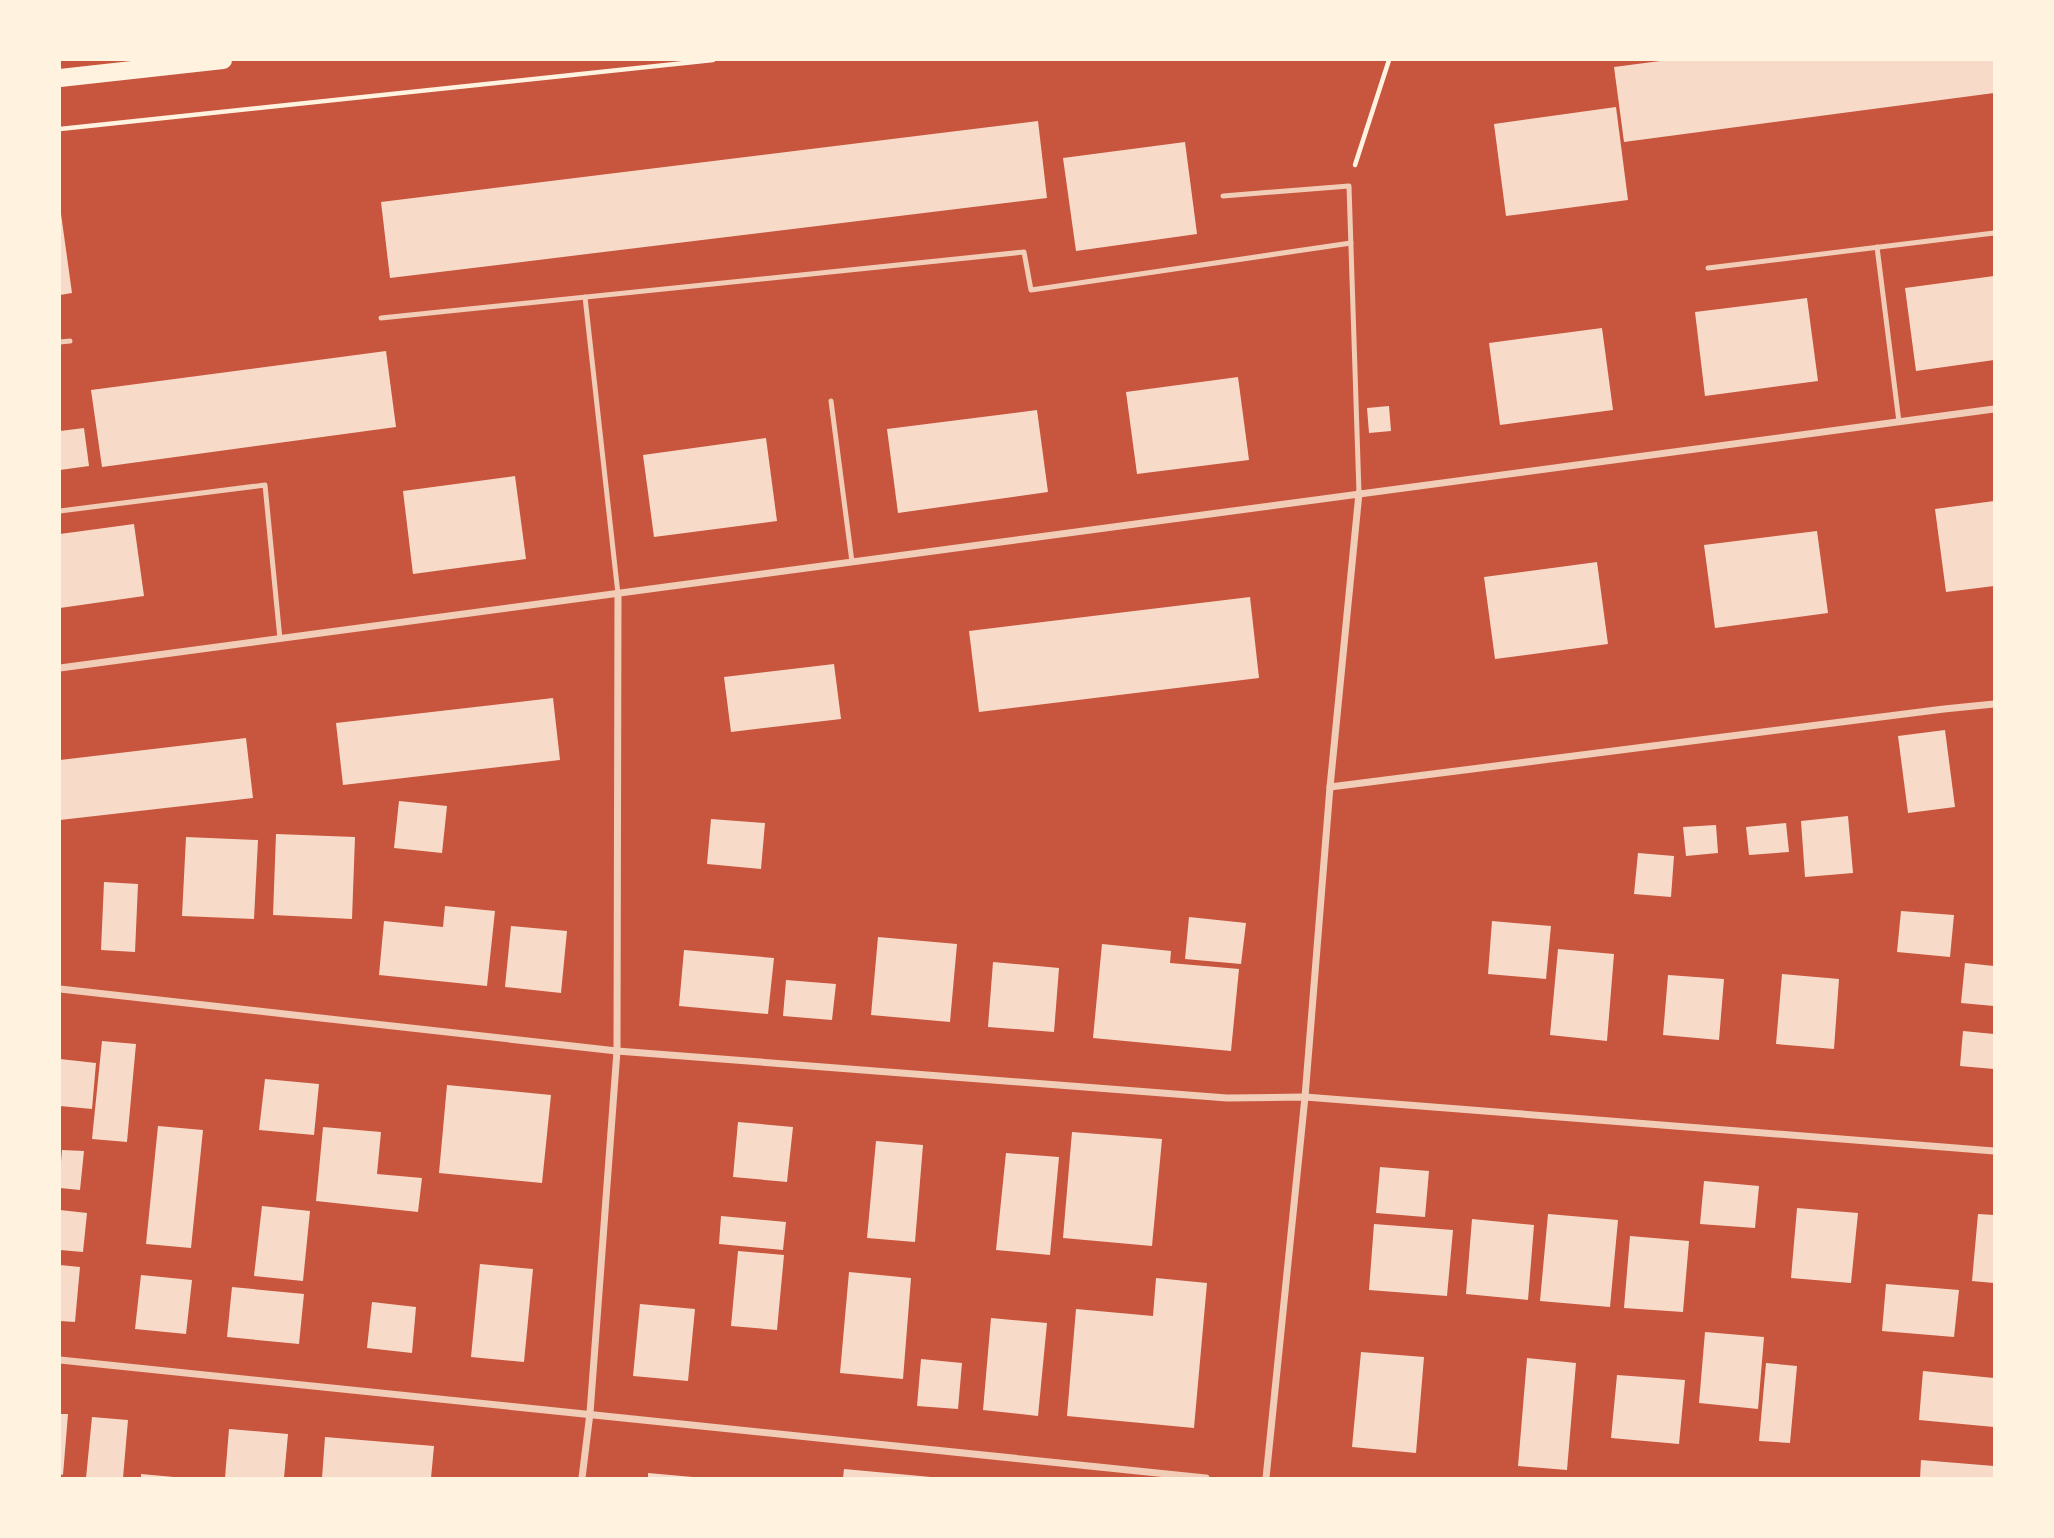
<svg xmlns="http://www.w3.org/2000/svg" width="2054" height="1538" viewBox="0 0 2054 1538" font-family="'Sofia Sans Condensed',sans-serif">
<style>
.building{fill:#f7dbc8}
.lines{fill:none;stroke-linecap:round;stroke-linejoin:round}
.path{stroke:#fff3e0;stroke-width:4.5}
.service{stroke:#f1ccb7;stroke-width:5}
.minor{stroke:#f1ccb7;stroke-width:7}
.primary{stroke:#fff3e0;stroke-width:18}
</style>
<rect width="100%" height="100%" fill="#c8553d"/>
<g class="building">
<path d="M1668 60H1994V93L1624 142 1614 67Z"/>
<path d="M1616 107 1628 200 1506 216 1494 124Z"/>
<path d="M1038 121 1047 198 390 278 381 202Z"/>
<path d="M1185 142 1197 234 1076 251 1063 158Z"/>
<path d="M60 214H61L72 293 60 295Z"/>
<path d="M1994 276V360L1916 371 1905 288Z"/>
<path d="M1807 298 1818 381 1705 396 1695 312Z"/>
<path d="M1602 328 1613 410 1500 425 1489 343Z"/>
<path d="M386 351 396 427 102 467 91 390Z"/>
<path d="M1238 377 1249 460 1137 474 1126 392Z"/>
<path d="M1389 406 1391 431 1369 433 1367 408Z"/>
<path d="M1037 410 1048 492 898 513 887 429Z"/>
<path d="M84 428 89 466 60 470V431Z"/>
<path d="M766 438 777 521 654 537 643 455Z"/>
<path d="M515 476 526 559 413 574 403 491Z"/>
<path d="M1994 501V586L1946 592 1935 509Z"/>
<path d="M134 524 144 596 60 608V534Z"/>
<path d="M1817 531 1828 613 1715 628 1704 545Z"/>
<path d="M1597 562 1608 644 1495 659 1484 577Z"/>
<path d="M1250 597 1259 678 979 712 969 631Z"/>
<path d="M834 664 841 719 731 732 724 677Z"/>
<path d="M553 698 560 760 343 785 336 723Z"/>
<path d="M1945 730 1955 807 1908 813 1898 736Z"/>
<path d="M246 738 253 798 60 820V760Z"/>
<path d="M399 801 447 806 442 853 394 848Z"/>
<path d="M1848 816 1853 873 1805 877 1801 821Z"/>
<path d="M711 819 765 823 761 869 707 864Z"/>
<path d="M1786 823 1789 852 1749 855 1746 827Z"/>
<path d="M1716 825 1718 853 1686 856 1683 827Z"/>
<path d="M276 834 355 837 352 919 273 915Z"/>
<path d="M186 837 258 840 254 919 182 916Z"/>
<path d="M1638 853 1674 856 1671 897 1634 894Z"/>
<path d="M104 882 138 884 135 952 101 950Z"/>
<path d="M445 906 495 911 487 986 379 975 384 921 443 927Z"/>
<path d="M1901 911 1954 915 1950 957 1897 952Z"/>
<path d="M1189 917 1246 923 1241 964 1185 959Z"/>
<path d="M1492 921 1551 926 1546 979 1488 974Z"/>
<path d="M511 926 567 931 561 993 505 987Z"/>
<path d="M878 937 957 944 950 1022 871 1015Z"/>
<path d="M1102 944 1171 951 1170 963 1239 969 1231 1051 1093 1038Z"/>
<path d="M1558 949 1614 954 1607 1041 1550 1035Z"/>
<path d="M684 950 774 958 768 1014 679 1006Z"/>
<path d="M993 962 1059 968 1054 1032 988 1027Z"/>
<path d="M1965 963 1994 966V1006L1961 1003Z"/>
<path d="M1782 974 1839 979 1834 1049 1776 1044Z"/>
<path d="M1668 975 1724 979 1719 1040 1663 1035Z"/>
<path d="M786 980 836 984 832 1020 783 1016Z"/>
<path d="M1963 1031 1994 1034V1069L1960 1066Z"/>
<path d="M102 1041 136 1044 127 1142 92 1139Z"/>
<path d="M60 1059 96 1063 92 1109 60 1106Z"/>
<path d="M265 1079 319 1084 314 1135 259 1130Z"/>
<path d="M447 1085 551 1095 542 1183 439 1173Z"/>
<path d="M738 1122 793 1127 787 1182 733 1177Z"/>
<path d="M158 1126 203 1130 191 1248 146 1244Z"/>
<path d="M323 1127 381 1132 377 1174 422 1178 418 1212 316 1201Z"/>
<path d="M1072 1132 1162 1139 1152 1246 1063 1238Z"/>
<path d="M876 1141 923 1145 915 1242 867 1238Z"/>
<path d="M62 1150 84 1151 80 1190 60 1188V1162H61Z"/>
<path d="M1006 1153 1059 1157 1050 1255 996 1250Z"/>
<path d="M1380 1167 1429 1171 1425 1217 1376 1213Z"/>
<path d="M1704 1181 1759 1186 1755 1228 1700 1224Z"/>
<path d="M262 1206 310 1211 303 1281 254 1276Z"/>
<path d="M1797 1208 1858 1213 1851 1283 1791 1278Z"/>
<path d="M60 1210 87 1213 83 1252 60 1250Z"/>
<path d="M1548 1214 1618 1220 1610 1307 1540 1301Z"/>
<path d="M1978 1214 1994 1215V1283L1972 1281Z"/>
<path d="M721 1216 786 1222 783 1250 719 1244Z"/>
<path d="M1472 1219 1534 1225 1528 1300 1466 1294Z"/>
<path d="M1374 1224 1453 1230 1447 1296 1369 1290Z"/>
<path d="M1630 1236 1689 1241 1683 1312 1624 1308Z"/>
<path d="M738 1251 784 1255 777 1330 731 1326Z"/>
<path d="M480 1264 533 1269 524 1362 471 1357Z"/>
<path d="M60 1265 80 1267 75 1322 60 1321Z"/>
<path d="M849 1272 911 1278 903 1379 840 1373Z"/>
<path d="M141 1275 192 1280 186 1334 135 1329Z"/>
<path d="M1156 1278 1207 1283 1194 1428 1067 1416 1076 1309 1153 1316Z"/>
<path d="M1886 1284 1959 1290 1954 1337 1882 1331Z"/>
<path d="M232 1287 304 1294 299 1344 227 1337Z"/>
<path d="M372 1302 416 1307 412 1353 367 1348Z"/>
<path d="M640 1304 695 1309 688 1381 633 1376Z"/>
<path d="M991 1318 1047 1323 1038 1416 983 1410Z"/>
<path d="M1705 1332 1764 1337 1758 1409 1699 1403Z"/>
<path d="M1361 1352 1424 1357 1416 1453 1352 1447Z"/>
<path d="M1527 1358 1576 1363 1567 1470 1518 1466Z"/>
<path d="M921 1359 962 1363 958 1409 917 1406Z"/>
<path d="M1766 1363 1797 1366 1790 1443 1759 1441Z"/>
<path d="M1923 1371 1994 1378V1427L1919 1420Z"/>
<path d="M1617 1375 1685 1380 1679 1444 1611 1438Z"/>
<path d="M60 1414H68L63 1475 60 1474Z"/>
<path d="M92 1417 128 1420 123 1478H86Z"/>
<path d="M229 1429 288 1434 284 1478H225Z"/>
<path d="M325 1437 434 1446 431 1478H322Z"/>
<path d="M1921 1460 1994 1466V1478H1920Z"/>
<path d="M844 1469 931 1477V1478H843Z"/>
<path d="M648 1473 693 1477V1478H648Z"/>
<path d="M141 1474 174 1477V1478H141Z"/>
</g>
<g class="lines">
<g class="path">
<path d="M60 129 713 60"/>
<path d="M1355 165 1389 60"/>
</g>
<g class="service">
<path d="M1223 196 1349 186 1359 493"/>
<path d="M1877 247 1899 422"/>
<path d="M1708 268 1994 233"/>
<path d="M585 297 618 594"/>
<path d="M381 318 1024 252 1031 290 1351 243"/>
<path d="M60 342 70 341"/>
<path d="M831 401 852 562"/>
<path d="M60 511 265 485 280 639"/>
</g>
<g class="minor">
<path d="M60 668 1994 409"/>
<path d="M1330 787 1944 709 1994 704"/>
<path d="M60 989 617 1051 1227 1098 1305 1097 1994 1151"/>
<path d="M60 1360 1206 1478"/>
<path d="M582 1478 590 1413 617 1051 618 594"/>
<path d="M1266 1478 1305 1097 1330 787 1359 493"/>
</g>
<path class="primary" d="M60 78 223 60"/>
</g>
<rect width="2054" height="1538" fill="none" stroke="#fff3e0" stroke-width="122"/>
</svg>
